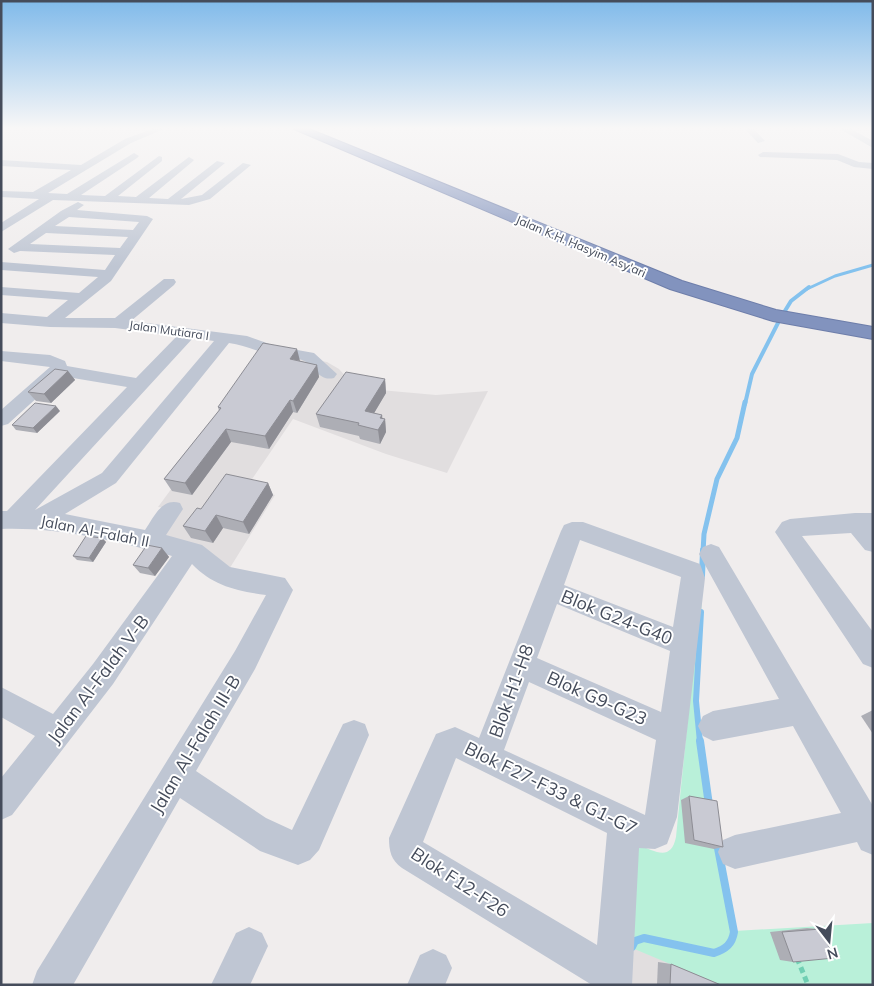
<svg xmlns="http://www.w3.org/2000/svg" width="874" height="986" viewBox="0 0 874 986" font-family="Mulish,sans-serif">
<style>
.education{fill:#e1dedf}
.green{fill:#b9f0d9}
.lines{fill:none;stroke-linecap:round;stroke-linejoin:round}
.stream-far4{stroke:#84c2ee;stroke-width:3}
.stream-far3{stroke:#84c2ee;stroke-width:4}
.stream-far2{stroke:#84c2ee;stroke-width:5}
.stream-far1{stroke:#84c2ee;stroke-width:6}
.stream{stroke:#84c2ee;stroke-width:8}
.highway-casing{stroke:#6e7eaa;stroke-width:2}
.path{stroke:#70cfb3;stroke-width:5;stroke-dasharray:6 4;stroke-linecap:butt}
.minor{fill:#bfc6d3;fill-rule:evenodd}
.highway{fill:#8293be;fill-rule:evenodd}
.wall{fill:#adaeb5}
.shaded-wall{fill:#8d8d94}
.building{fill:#c9cad3;stroke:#8d8d94}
.labels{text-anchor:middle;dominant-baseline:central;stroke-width:4;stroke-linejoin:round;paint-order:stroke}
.far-street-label{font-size:12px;fill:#454c5b;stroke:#fff}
.street-label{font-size:15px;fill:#454c5b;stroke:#fff}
.near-street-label{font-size:18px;fill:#454c5b;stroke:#fff}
</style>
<rect width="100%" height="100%" fill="#f0eded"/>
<g class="education">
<path d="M262 350 327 362 339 369 347 378 380 390 436 395 488 391 447 473 386 454 293 419 246 488 275 495 228 571 146 535 165 508 158 507 183 473Z"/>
<path d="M734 932 745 985H629L633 945Z"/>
</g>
<path class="green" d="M703 567 697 721 709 802 734 931 873 923V985L718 984 632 948 638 845C655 851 671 862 676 837Z"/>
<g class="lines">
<path class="stream-far4" d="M807 289 835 276 873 265"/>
<path class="stream-far3" d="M745 404 752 374 780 319 791 301 809 287"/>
<path class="stream-far2" d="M703 552 704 534 717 479 737 438 745 402"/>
<g class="stream-far1">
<path d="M702 576 703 550"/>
<path d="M700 742 696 701 701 612"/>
</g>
<g class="stream">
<path d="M700 741 709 805"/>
<path d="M632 947 635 941 644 938 714 953C726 949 732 944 734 932L717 843"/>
</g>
<defs>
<path id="highway" d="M294 129H309L682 281 776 310 873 327V339L773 321 670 289Z"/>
</defs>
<use href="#highway" class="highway-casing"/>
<path class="path" d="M797 958 808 985"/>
<g class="minor">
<path d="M152 129H164L131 143 48 193 67 194 134 153 139 156 137 158 81 195 105 196 159 156 162 157V161L118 196 136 197 189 157 194 160 192 162 149 198 168 199 217 161 225 163 181 199 202 195 243 163 251 165 210 199 189 205 53 200 1 232V223L39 199 1 197V191L33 192 71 170 1 166V160L81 165 125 139Z"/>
<path d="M745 129H754L765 141 758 143Z"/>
<path d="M840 129H851L873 141V148Z"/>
<path d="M763 152 838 154 859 162 873 163V169L854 167 837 160 760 157 758 155Z"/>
<path d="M78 202 84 205 77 210 147 216 153 219 111 281 65 318H115L164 279H174L176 282 174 285 131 321 247 336 275 346 314 353 337 374 334 378C318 382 315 365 302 360 293 356 280 357 271 355 256 351 244 345 229 343L116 483 65 514 145 530C154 517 162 497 180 503L183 509 166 535 202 545 230 567 285 578 293 590 255 669 196 771 266 818 292 830 343 724 354 720 365 724 369 735 319 850 310 860 298 865 260 851 180 798 73 985H32L37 971 235 651 266 595C237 591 213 586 192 564L113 684 12 815 1 820V778L35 736 1 717V687L53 714 93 664 172 556C115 541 60 527 1 529V511H7L127 387 61 376 8 424 1 426V410L50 367 1 361V351L50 355 65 361 67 366 136 378 177 336 115 328 50 327 1 323V313L47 317 68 300 1 295V287L79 293 98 277 1 270V262L105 270 115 255 20 251 14 253 8 249 61 211ZM69 217 139 222 133 230 55 226ZM46 233 128 237 120 248 30 244ZM193 338 214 341 102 473 35 510Z"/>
<path d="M855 513H873V552L865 550 851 533 802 536 873 632V668L863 664 775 532 782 522 790 519Z"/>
<path d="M572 522H583L700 564 705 578 677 817 667 844 655 849 639 848 632 985H592L402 868C391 860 389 851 389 838L436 734 455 727 479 738 561 531 564 525ZM580 540 681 577 673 627 564 585ZM557 604 670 651 661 712 537 658ZM529 682 656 740 645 815 504 750ZM456 758 607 833 597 945 423 842Z"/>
<path d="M711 544 719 547 873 806V855L861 850 857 842 735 869 723 864 718 852 723 840 735 835 841 813 793 726 713 741 703 736 698 726 703 716 713 711 779 699 699 554 703 547Z"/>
<path d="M249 927 262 933 268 946 250 985H211L236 933Z"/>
<path d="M433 949 446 955 452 968 445 985H407L420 955Z"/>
</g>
<use href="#highway" class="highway"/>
</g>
<g class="wall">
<path d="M300 361 317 365 319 377 297 413 293 412 269 449 231 442 192 495 172 491 164 479 219 411 218 407Z"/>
<path d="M68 371 75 380 51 403 36 401 28 392Z"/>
<path d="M385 379 386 393 374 413 382 418 385 419 386 432 380 444 360 439 359 436 320 427 316 414Z"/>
<path d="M60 411 37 433 16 430 12 425Z"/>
<path d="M268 483 273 495 249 534 223 528 213 543 191 538 183 526 201 509Z"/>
<path d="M102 538 106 542 93 562 77 560 73 556Z"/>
<path d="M162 548 169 557 155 576 140 573 133 565Z"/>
<path d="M873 710V734L861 716Z"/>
<path d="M689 796 723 847 714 849 685 843 681 800Z"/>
<path d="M807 928 821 929 793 962 780 960 770 932Z"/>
<path d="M658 962 671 964 721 985H657Z"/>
</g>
<g class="shaded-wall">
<path d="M297 349 300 361 290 359Z"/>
<path d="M317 365 319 377 297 413 293 401Z"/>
<path d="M68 371 75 380 51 403 44 394Z"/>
<path d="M385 379 386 393 367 425 365 411Z"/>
<path d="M290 400 293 412 269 449 265 436Z"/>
<path d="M56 406 60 411 37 433 33 428Z"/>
<path d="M382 415 383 423 385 419 386 432 380 444 378 430 380 418Z"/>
<path d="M226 429 231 442 192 495 185 483Z"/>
<path d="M268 483 273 495 249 534 243 522Z"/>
<path d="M216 515 223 528 213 543 205 531Z"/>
<path d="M102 538 106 542 93 562 89 558Z"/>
<path d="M162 548 169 557 155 576 148 568Z"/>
</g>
<g class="building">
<path d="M263 343 297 349 290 359 317 365 293 401 290 400 265 436 226 429 185 483 164 479 221 408 218 407Z"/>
<path d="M55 369 68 371 44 394 28 392Z"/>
<path d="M346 372 385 379 365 411 382 415 380 418 385 419 378 430 358 425 359 423 316 414Z"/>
<path d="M35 403 56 406 33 428 12 425Z"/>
<path d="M226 474 268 483 243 522 216 515 205 531 183 526 197 508 201 509Z"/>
<path d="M86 536 102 538 89 558 73 556Z"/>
<path d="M147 545 162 548 148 568 133 565Z"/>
<path d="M689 796 717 801 723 847 694 840Z"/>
<path d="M821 929 834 958 793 962 782 932Z"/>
<path d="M671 964 721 985H670Z"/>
</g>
<linearGradient id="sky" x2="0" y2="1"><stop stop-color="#80baea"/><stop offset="0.48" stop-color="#f8f7f7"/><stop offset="1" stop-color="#f8f7f7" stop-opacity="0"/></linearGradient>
<rect width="874" height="267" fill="url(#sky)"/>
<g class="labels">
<g class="far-street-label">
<text transform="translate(581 246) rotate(23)">Jalan K.H. Hasyim Asy'ari</text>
<text transform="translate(169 330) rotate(8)">Jalan Mutiara I</text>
</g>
<g class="street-label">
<text transform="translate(95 531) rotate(11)">Jalan Al-Falah II</text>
</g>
<g class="near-street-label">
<text transform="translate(617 617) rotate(22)">Blok G24-G40</text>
<text transform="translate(98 679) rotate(-53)">Jalan Al-Falah V-B</text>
<text transform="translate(511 691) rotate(-70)">Blok H1-H8</text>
<text transform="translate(597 698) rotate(24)">Blok G9-G23</text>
<text transform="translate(195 744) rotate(-59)">Jalan Al-Falah III-B</text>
<text transform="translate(551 788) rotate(26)">Blok F27-F33 &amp; G1-G7</text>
<text transform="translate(460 882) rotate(33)">Blok F12-F26</text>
</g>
</g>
<rect width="874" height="986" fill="none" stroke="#454c5b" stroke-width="5"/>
<g transform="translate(829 941) rotate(164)" stroke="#ffffff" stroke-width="4" paint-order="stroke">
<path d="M0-4L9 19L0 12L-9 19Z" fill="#454c5b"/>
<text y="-8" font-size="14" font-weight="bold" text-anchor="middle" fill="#454c5b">N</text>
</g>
</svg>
